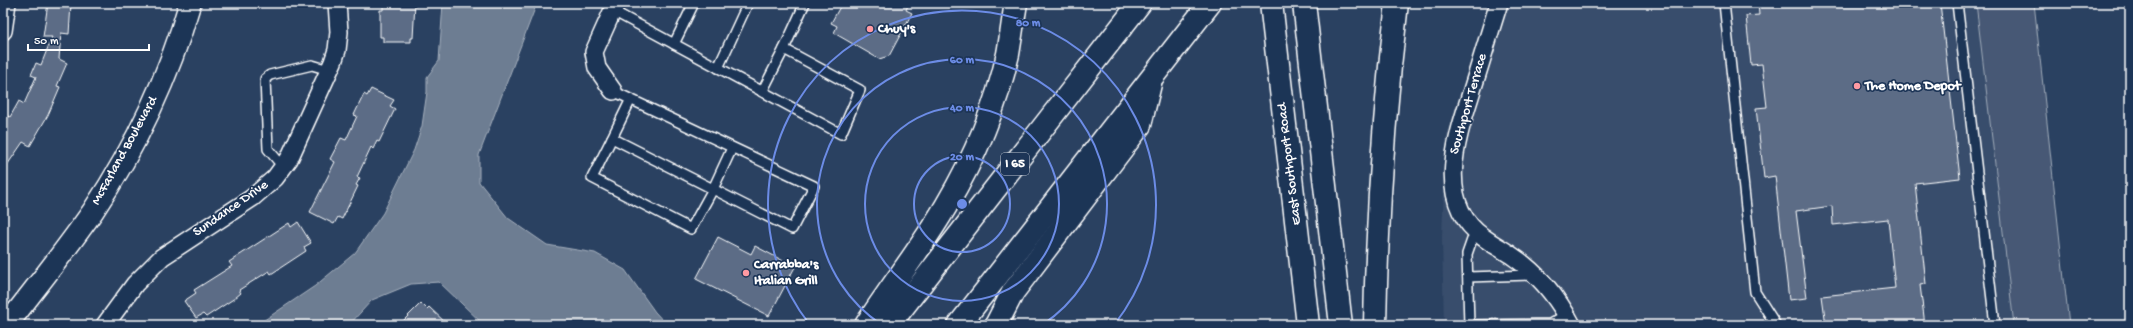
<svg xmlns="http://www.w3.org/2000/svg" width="2133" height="328" viewBox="0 0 2133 328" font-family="'Gochi Hand',sans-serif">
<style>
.built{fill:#394e6c}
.green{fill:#465975;stroke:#a2acba}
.water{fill:#6d7d92;stroke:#a7b1be}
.building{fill:#5b6c86;stroke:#fff}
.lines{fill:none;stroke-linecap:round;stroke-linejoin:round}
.service-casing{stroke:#fff;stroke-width:12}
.minor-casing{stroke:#fff;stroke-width:20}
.tertiary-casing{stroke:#fff;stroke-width:24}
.secondary-casing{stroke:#fff;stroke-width:25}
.motorway-casing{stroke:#fff;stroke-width:25}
.service{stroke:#1d3557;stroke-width:9}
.minor{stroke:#1d3557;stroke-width:17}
.tertiary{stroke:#1d3557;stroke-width:21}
.secondary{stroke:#1d3557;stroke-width:22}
.motorway{stroke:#1d3557;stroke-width:22}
.ring{fill:none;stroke:#6c8ce6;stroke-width:2}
.poi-dot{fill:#ff9aa2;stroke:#1d3557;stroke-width:1.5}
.labels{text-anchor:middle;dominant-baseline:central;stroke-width:3.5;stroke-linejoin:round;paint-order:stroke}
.shield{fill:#1d3557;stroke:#bbc2cd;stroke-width:1}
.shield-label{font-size:13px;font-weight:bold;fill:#fff}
.poi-label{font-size:14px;font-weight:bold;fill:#fff;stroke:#1d3557;text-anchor:start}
.street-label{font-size:14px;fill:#fff;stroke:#1d3557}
.centre{fill:#6c8ce6;stroke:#1d3557;stroke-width:2}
.ring-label{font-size:12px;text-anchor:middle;font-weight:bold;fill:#6c8ce6;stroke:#1d3557;stroke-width:3.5;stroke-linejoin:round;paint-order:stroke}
</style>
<rect width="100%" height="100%" fill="#2a4161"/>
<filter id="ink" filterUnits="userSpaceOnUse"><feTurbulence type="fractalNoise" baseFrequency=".025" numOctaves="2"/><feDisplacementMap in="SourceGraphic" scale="8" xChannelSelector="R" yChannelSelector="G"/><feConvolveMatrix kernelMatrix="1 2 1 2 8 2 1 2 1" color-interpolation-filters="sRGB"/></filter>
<g filter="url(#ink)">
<path class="built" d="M1488 3H1976L2014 325H1444L1442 237 1446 138Z"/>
<path class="green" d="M1976 3H2034L2069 325H2014Z"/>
<path class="water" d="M443 3H537L479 155V182L508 218 547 245 595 253 625 270 655 312 667 325H484L439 282 411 284 372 300 349 325H330L311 321 306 325H257L315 286 355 253 383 213 414 150 422 126 427 92V77L439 61Z"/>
<g class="building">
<path d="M48 3 71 4 69 34 61 33 59 59 67 63 57 86 60 87 48 115 30 146 23 142 3 171V114L10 117 19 101 24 104 36 77 31 75 36 63 41 65 52 37H43Z"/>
<path d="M383 3H415L413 38H411V42H383V37H380V10H383Z"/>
<path d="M842 3H909L906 10 912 13 889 56 879 59 834 33 837 26 831 23Z"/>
<path d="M1758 3H1940L1960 178 1915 183 1926 284 1920 285 1925 325H1826L1822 296 1895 288 1888 219 1833 225 1832 206 1796 211 1807 298 1789 300 1775 176 1764 178 1756 108 1767 107 1762 64 1751 65 1746 16 1759 15Z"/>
<path d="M371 89 394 100 390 106 395 109 379 142 377 141 373 149 371 147 357 177 360 178 356 185 358 186 342 219 338 217 334 224 310 212 335 162 330 159 341 138 346 140 357 116 354 115 364 94 367 96Z"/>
<path d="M298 222 311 243 304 247 306 251 271 274 269 271 239 290 241 293 235 298 206 317 203 314 196 318 184 301 196 293 194 290 232 266 229 262 289 223 291 227Z"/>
<path d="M718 237 751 254 755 246 795 267 769 316 696 279Z"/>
<path d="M421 303 427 309 429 307 448 325H399Z"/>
</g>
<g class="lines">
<defs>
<g id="service">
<path d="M1724 3 1755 292 1776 325"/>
<path d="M1957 3 1995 325"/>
<path d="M613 11 841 134 860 90 784 49 805 3"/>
<path d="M674 44 694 3"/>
<path d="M718 68 748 3"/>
<path d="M613 91 814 186 792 229 612 138 631 99"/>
<path d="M762 92 784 49"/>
<path d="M612 138 592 178 691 229 713 189 732 148"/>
<path d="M284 168 268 149 265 79 270 75 312 65 329 70"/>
<path d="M1475 231 1467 254 1469 325 1550 324 1566 315"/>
<path d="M1468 277 1534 275"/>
</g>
<g id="minor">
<path d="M1499 3C1490 31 1482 59 1473 87 1458 135 1433 201 1483 237 1492 244 1502 249 1511 255 1538 273 1557 296 1572 325"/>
<path d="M3 31 7 3"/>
<path d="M613 91 597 68 594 52 616 3"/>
<path d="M105 325 135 284 162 257 252 198 275 178 289 159 333 62 337 50 339 32 337 3"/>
</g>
<path id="tertiary" d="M7 325C36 287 66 250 93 211 135 148 169 76 190 3"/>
<g id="secondary">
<path d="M1271 3 1308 325"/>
<path d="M1304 3 1341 325"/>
</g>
<g id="motorway">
<path d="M866 325C892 285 922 247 946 206 974 159 996 107 1008 54 1011 37 1013 20 1016 3"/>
<path d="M889 325 1140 3"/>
<path d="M959 325 1210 3"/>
<path d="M996 325 1013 292 1140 125 1150 84"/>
<path d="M1308 325V324"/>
<path d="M1375 325C1377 217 1384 110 1397 3"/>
</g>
</defs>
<use href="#service" class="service-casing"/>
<use href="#minor" class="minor-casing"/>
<use href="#tertiary" class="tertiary-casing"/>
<use href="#secondary" class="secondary-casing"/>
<use href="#motorway" class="motorway-casing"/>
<use href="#service" class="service"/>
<use href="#minor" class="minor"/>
<use href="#tertiary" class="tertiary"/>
<use href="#secondary" class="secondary"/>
<use href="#motorway" class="motorway"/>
</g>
</g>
<g class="ring">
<circle cx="962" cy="204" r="48"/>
<circle cx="962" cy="204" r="97"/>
<path d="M882 325A145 145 0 1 1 1042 325"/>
<path d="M810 325A194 194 0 1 1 1114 325"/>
</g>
<g class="poi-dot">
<circle cx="870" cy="29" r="4"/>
<circle cx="1857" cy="86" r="4"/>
<circle cx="746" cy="273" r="4"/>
</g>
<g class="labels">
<rect class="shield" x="1001" y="153" width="28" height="22" rx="3"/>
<g class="shield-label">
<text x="1015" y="164">I 65</text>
</g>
<g class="poi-label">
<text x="878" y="29">Chuy's</text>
<text x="1865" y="86">The Home Depot</text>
<text x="754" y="265">Carrabba's<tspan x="754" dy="16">Italian Grill</tspan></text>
</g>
<g class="street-label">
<text transform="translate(1469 104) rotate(-74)">Southport Terrace</text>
<text transform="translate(125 151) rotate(-61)">McFarland Boulevard</text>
<text transform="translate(1290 164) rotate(-97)">East Southport Road</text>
<text transform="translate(231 209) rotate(-35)">Sundance Drive</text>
</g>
</g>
<circle cx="962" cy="204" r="6" class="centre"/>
<g class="ring-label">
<text x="1028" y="26">80 m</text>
<text x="962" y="63">60 m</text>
<text x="962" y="111">40 m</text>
<text x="962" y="160">20 m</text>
</g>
<rect width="2133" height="328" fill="none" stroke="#1d3557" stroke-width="16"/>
<rect x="8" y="8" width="2117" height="312" fill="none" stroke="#fff" stroke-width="1.5" filter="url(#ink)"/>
<path d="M28 44v6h121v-6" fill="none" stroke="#ffffff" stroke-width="2"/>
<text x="34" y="44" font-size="12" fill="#ffffff" stroke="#1d3557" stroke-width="3" paint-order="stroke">50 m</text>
</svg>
